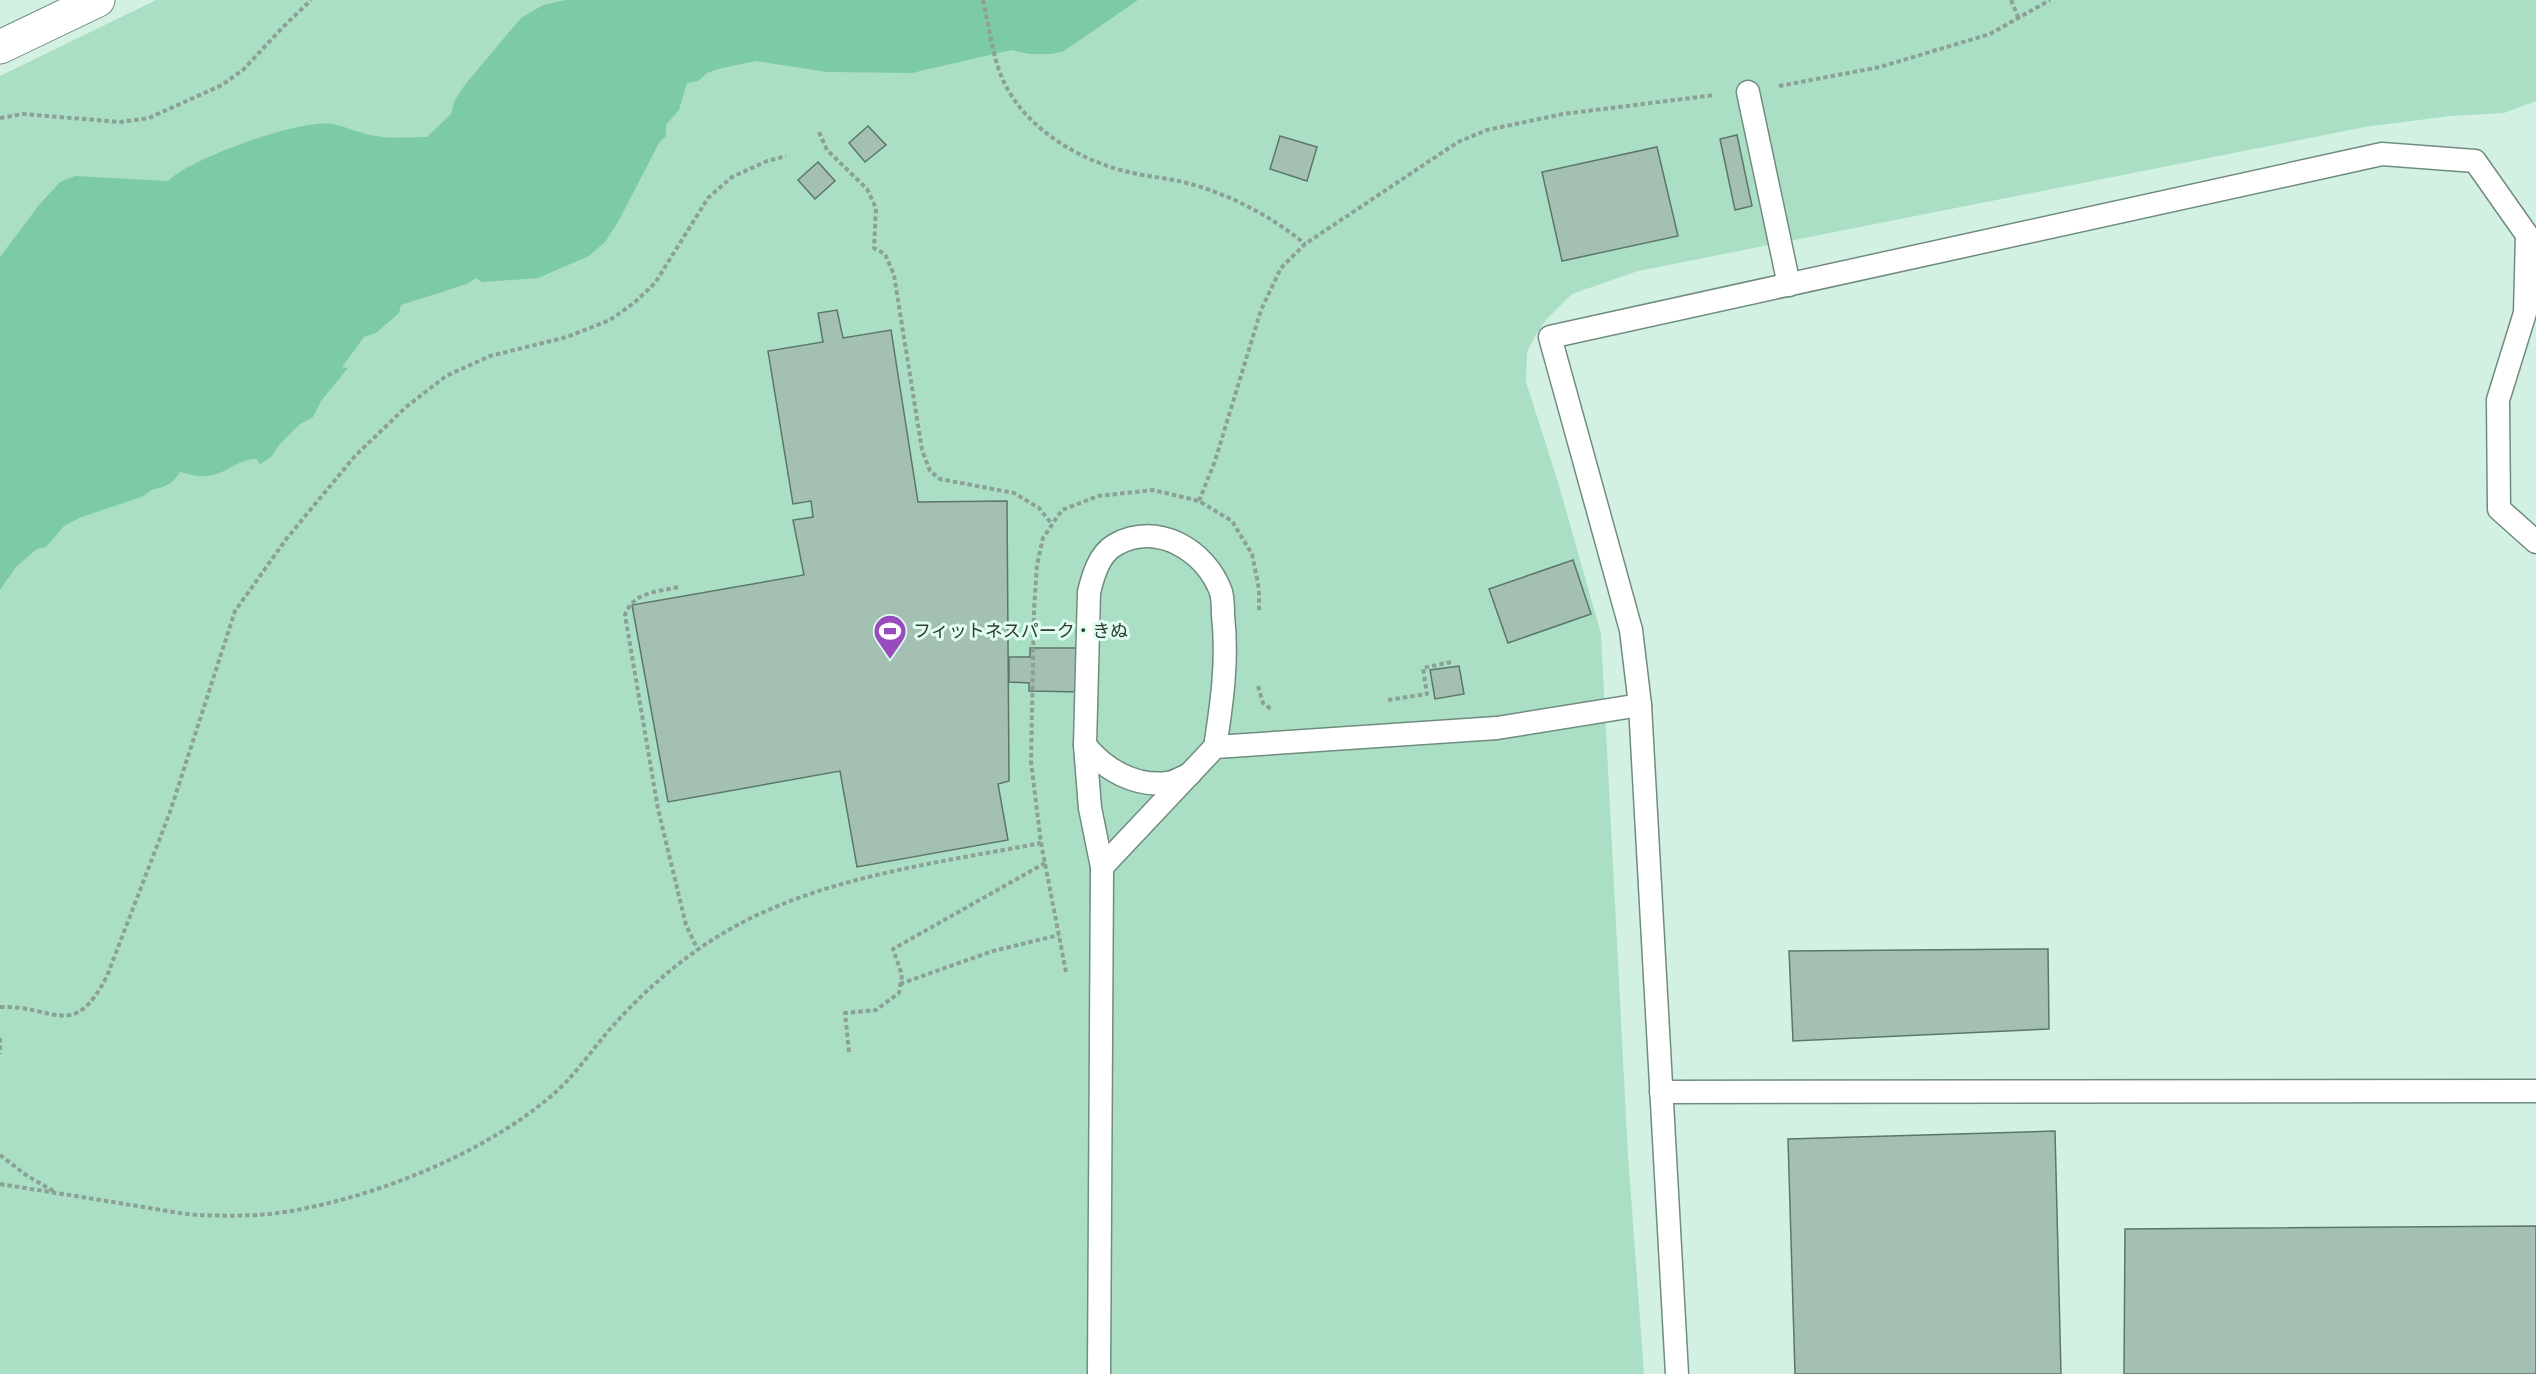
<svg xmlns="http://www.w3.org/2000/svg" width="2536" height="1374" viewBox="0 0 2536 1374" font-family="Arial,'Noto Sans JP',sans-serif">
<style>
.green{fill:#aadfc5}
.water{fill:#7dcaa7}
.building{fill:#a3c0b2;stroke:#5c776a;stroke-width:1.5}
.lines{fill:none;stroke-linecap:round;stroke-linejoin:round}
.service-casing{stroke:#708c7e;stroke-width:25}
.tertiary-casing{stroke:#708c7e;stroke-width:35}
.path{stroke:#8ca196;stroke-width:4;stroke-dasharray:4.5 3;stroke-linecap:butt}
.service{stroke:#fff;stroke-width:22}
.tertiary{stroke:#fff;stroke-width:33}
.labels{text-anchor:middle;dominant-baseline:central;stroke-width:6;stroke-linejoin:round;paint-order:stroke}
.poi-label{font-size:18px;fill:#303b35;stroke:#e0feef;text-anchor:start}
</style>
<rect width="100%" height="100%" fill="#d3f1e2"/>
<path class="green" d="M156 0H2536V101L2504 113 2450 116 2365 127 1638 271 1572 294 1546 320 1535 336 1527 352 1526 382 1558 482 1601 634 1628 1155 1644 1374H0V76Z"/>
<path class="water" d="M566 0H1138L1064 51 1052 54H1029L1011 50 912 73 827 72 756 61 718 69 707 73 698 81 687 83 679 110 666 125V136L659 143 618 222 605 242 589 256 538 278 482 282 476 278 467 284 401 305 399 313 376 333 364 337 342 367 348 368 321 401 313 417 300 424 280 444 271 457 260 464 257 459C241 458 229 471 213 475 202 478 191 475 180 472 166 494 156 483 144 496L79 518 64 526 46 547 37 549 16 567 0 590V257L39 205 60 182 75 176 168 181C191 158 300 119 332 124 347 127 361 134 376 136 393 139 411 137 427 137L451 114 454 102 464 86 521 18 543 5Z"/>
<g class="building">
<path d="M868 126 886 145 865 162 849 143Z"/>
<path d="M1737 135 1752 206 1735 210 1720 139Z"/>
<path d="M1280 136 1317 147 1307 181 1270 169Z"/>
<path d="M1657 147 1678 236 1562 261 1542 172Z"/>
<path d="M818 162 835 181 815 199 798 180Z"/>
<path d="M837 310 843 338 891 330 918 502 1007 501 1009 781 998 784 1008 840 857 867 840 771 668 802 632 605 804 575 793 520 813 517 811 501 793 504 768 351 823 342 818 313Z"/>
<path d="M1573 560 1591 614 1508 643 1489 589Z"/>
<path d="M1030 648H1083V692L1029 691V683L1009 682V657H1030Z"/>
<path d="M1459 666 1464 694 1435 699 1430 670Z"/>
<path d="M2048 949 2049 1029 1793 1041 1789 951Z"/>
<path d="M2055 1131 2061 1374H1795L1788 1139Z"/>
<path d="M2536 1226V1374H2124L2125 1229Z"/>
</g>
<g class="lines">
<defs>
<g id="service">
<path d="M1748 92 1789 285"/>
<path d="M1085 745C1105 770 1135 787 1168 783 1175 782 1183 777 1190 774"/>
<path d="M1102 867 1090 808 1085 745 1089 592C1093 576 1099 554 1115 545 1157 521 1206 550 1221 592 1223 599 1223 607 1223 615 1228 659 1222 703 1215 747"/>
<path d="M1661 1092 2536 1091"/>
<path d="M1099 1374 1102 867 1215 747 1497 728 1640 705"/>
<path d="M1677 1374 1640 705 1631 630 1550 337 2382 154 2475 161 2527 235 2525 313 2498 400 2499 509 2536 542"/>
</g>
<path id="tertiary" d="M0 47 98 0"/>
</defs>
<use href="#service" class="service-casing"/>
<use href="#tertiary" class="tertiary-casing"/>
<g class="path">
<path d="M983 0C989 25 993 62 1005 84 1028 131 1084 163 1133 173 1150 177 1167 178 1183 182 1227 193 1270 215 1305 244"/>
<path d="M2011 0 2019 19"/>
<path d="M1779 86 1880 67 1990 34 2050 0"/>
<path d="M0 118 23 114 120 122 149 118 222 85 244 69 282 28 311 0"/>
<path d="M819 132 827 150 867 189 876 208 874 248 885 254 894 275 922 450 930 471 940 479 1014 493 1039 508 1052 524"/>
<path d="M1199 501 1215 461 1261 310 1281 268 1305 244 1458 142 1487 130 1563 114 1715 95"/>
<path d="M678 587C657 592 633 592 625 615L658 809 686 925 698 950"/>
<path d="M1258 686 1263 703 1271 709"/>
<path d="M1388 700 1427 694 1423 668 1451 662"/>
<path d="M1066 972 1041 843 1031 762 1034 610 1037 565 1043 538 1062 510 1098 496 1153 490 1199 501 1232 521 1252 554 1259 589V612"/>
<path d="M900 984 993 951 1059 935"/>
<path d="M0 1007C55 1005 73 1042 107 976L170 812 235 611 287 538 355 456 406 407 446 376 490 356 567 337 610 320 634 303 655 283 708 198 732 177 767 161 786 156"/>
<path d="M0 1038V1054"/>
<path d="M849 1052 845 1013 876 1010 899 993 902 975 893 949 1045 863"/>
<path d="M0 1155 26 1175 55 1192"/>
<path d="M0 1184C44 1191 88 1198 131 1205 154 1208 177 1214 200 1215 223 1216 247 1216 270 1214 363 1203 488 1154 558 1090 577 1072 593 1049 610 1029 648 986 694 947 745 921 835 875 943 862 1041 843"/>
</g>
<use href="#service" class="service"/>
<use href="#tertiary" class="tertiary"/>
</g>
<defs>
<symbol id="stadium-pin" viewBox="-11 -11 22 30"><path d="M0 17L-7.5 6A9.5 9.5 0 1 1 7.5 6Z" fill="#984bbd" stroke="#e0feef"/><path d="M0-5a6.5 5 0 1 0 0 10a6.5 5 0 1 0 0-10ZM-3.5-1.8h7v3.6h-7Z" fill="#fff"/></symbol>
</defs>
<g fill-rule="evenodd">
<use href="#stadium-pin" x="871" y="612" width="38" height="52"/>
</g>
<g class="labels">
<g class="poi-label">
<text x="913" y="631">フィットネスパーク・きぬ</text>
</g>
</g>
</svg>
